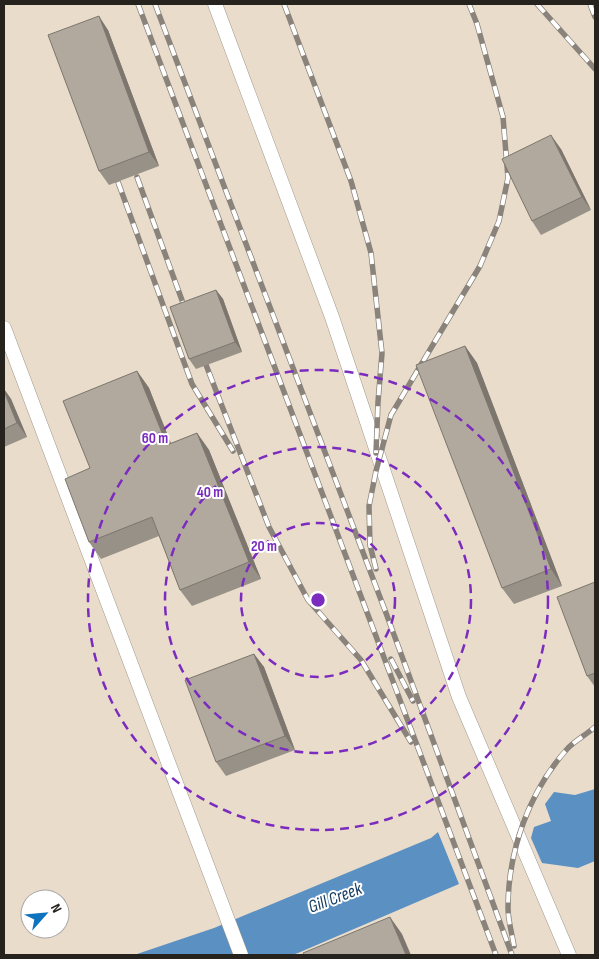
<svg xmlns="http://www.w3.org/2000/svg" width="599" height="959" viewBox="0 0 599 959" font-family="'Sofia Sans Condensed',sans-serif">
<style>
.built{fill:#e9dcca;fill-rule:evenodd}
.water{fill:#5b90c3}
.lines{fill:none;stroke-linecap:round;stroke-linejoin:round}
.lane-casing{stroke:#a19a8e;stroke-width:15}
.lane{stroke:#fff;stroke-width:14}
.rail-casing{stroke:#89837b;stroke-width:5.5}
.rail{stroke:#fff;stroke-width:4;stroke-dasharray:11;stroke-linecap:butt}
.wall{fill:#989187}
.shaded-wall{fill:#7c766e}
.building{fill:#b1a99d;stroke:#7c766e}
.ring{fill:none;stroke:#7b2cbf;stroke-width:2.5;stroke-dasharray:9 6}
.labels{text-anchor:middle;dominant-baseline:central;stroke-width:4;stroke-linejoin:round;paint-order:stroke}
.water-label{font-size:18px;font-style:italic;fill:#153d60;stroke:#fff}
.centre{fill:#7b2cbf;stroke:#fff;stroke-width:2.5}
.ring-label{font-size:15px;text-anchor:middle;font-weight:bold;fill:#7b2cbf;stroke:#fff;stroke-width:4;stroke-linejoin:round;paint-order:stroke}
</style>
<rect width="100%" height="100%" fill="#f0e7db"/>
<path class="built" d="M4 4H595V955H4ZM30 899H60V929H30Z"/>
<g class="water">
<path d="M595 789V861L578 868 542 863 531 838 534 827 551 821 545 804 554 792 575 795Z"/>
<path d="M438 832 459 884 298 953 292 955H134L214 928 431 838Z"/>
</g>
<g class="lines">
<defs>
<g id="lane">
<path d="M215 4 332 317 459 697 569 955"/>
<path d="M4 328 241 955"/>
</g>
</defs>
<use href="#lane" class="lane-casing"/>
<use href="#lane" class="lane"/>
<defs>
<g id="rail">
<path d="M138 4 496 955"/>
<path d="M155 4 386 613 512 955"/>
<path d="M284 4 351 181 371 253 382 353 378 402 376 453"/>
<path d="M537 4 595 69"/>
<path d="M590 4 595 17"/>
<path d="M137 177 187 314"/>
<path d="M118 182 192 384 233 451"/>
<path d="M201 352 269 527 308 600 361 660 411 742"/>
<path d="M376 569 370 545 369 506 376 471 391 415 480 266 499 221 508 178 503 117 477 24 469 4"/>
<path d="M391 659 413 701"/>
<path d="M514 946C512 934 508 920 508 908 508 851 529 791 568 748 576 740 587 734 595 727"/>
</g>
</defs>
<use href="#rail" class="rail-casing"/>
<use href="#rail" class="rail"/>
</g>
<g class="wall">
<path d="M108 30 159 166 109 185 99 171Z"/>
<path d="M561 149 591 210 541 235 532 221Z"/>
<path d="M216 290 223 299 242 352 196 369 189 359Z"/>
<path d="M465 346 477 363 562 586 514 604 502 588Z"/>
<path d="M137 371 149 388 171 443 197 433 209 450 261 579 192 606 180 590 159 536 101 559 89 542 90 468Z"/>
<path d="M4 389 11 399 27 437 4 447Z"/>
<path d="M595 582V687L587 676Z"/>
<path d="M254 654 264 667 295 750 226 776 216 762Z"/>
</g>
<g class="shaded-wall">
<path d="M99 16 108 30 159 166 149 152Z"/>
<path d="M551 135 561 149 591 210 582 197Z"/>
<path d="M216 290 223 299 242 352 235 342Z"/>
<path d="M465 346 477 363 562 586 551 569Z"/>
<path d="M137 371 149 388 178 462 167 445Z"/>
<path d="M4 389 11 399 27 437 17 423 4 391Z"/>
<path d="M197 433 209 450 261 579 249 562Z"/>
<path d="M254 654 264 667 295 750 285 736Z"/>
<path d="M390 917 402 934 411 955H406Z"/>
</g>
<g class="building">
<path d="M99 16 149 152 99 171 48 35Z"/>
<path d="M551 135 582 197 532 221 502 159Z"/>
<path d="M216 290 235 342 189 359 170 307Z"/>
<path d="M465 346 551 569 502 588 416 365Z"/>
<path d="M137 371 167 445 197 433 249 562 180 590 152 517 89 542 65 479 90 468 63 401Z"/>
<path d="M4 391 17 423 4 429Z"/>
<path d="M595 582V673L587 676 557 597Z"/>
<path d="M254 654 285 736 216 762 185 680Z"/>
<path d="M390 917 406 955H304L303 953Z"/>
</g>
<g class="ring">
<circle cx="318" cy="600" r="77"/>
<circle cx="318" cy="600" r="153"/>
<circle cx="318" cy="600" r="230"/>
</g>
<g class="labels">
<g class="water-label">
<text transform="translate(335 898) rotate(-21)">Gill Creek</text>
</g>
</g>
<circle cx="318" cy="600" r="8" class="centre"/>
<g class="ring-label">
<text x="155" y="443">60 m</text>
<text x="210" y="497">40 m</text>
<text x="264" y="551">20 m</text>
</g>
<rect width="599" height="959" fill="none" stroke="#26231e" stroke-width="10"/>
<g transform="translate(45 914) rotate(63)"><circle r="24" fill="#ffffff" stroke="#a8a7a5"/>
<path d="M0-4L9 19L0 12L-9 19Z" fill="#0d73be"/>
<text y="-8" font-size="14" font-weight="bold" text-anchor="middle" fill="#26231e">N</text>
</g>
</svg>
